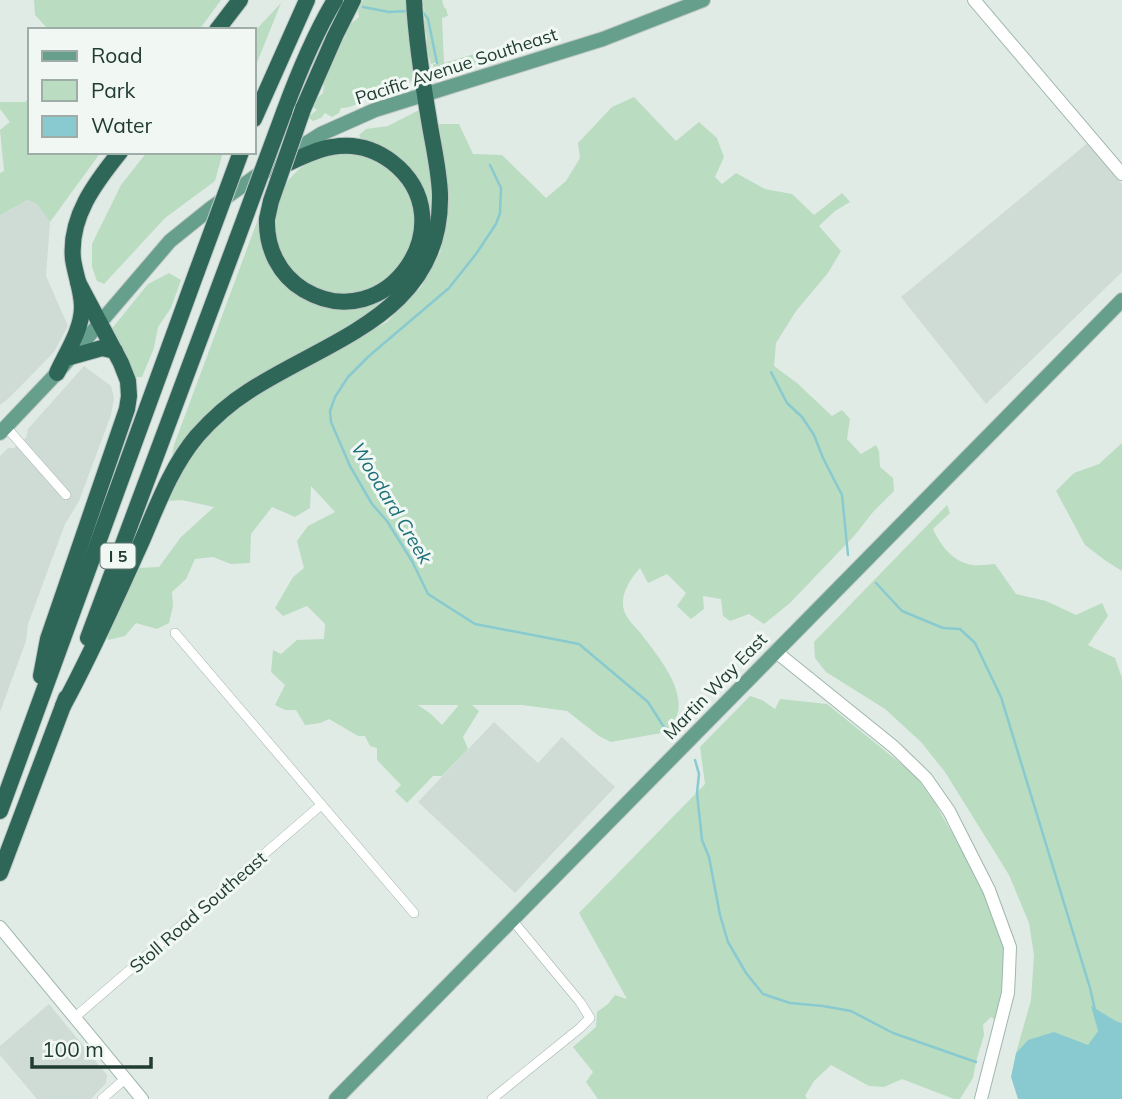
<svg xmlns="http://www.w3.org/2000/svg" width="1122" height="1099" viewBox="0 0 1122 1099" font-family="Mulish,sans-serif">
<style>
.built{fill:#cfdbd5}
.green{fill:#badcc1;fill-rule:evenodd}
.water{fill:#89cad0}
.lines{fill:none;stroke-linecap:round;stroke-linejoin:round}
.stream{stroke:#89cad0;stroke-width:2.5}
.street-casing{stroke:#a4b3ad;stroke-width:10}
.secondary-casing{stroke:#9fb7ad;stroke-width:14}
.primary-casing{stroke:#c1c8c6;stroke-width:16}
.highway-casing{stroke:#c1c8c6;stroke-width:18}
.street{stroke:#fff;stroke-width:9}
.secondary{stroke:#fff;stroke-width:12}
.primary{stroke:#66a08d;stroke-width:14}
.highway{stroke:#2e6758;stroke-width:16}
.highway-bridge-casing{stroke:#c1c8c6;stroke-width:18;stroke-linecap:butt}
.highway-bridge{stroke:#2e6758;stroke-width:16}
.labels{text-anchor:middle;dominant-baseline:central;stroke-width:6;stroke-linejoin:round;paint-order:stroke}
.shield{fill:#f1f8f4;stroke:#5f746d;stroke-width:2}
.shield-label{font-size:16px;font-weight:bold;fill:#213c33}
.street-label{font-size:18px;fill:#213c33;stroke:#f1f8f4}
.water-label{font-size:19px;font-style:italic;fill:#1c6e77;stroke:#f1f8f4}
</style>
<rect width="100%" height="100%" fill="#e1ebe6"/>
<g class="built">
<path d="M1089 142 1122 184V272L986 404 901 297Z"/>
<path d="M27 200 37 204 50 222 46 276 68 326 54 352 9 398 0 405V215Z"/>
<path d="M84 366 111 386 114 398 111 415 79 501 65 524 28 624 26 641 0 712V456L8 448H14L26 438 28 429Z"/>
<path d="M494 722 538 763 562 737 615 787 515 893 418 802Z"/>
<path d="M49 1004 107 1075 106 1083 91 1099H37L0 1055V1046Z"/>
</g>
<g class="green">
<path d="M34 0H221L199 30H49L35 15Z"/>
<path d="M363 0H411L418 76 406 85 399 87 397 79 393 80 388 85 382 86 380 92 373 97 367 95C361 103 352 108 341 108L339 113 332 117 325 113 321 118 313 121 308 117 317 110 313 107 314 101 323 93 324 82 321 80 336 49 346 36 341 32 359 17 358 11Z"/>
<path d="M419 0H442L444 7 446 9 448 16 442 18 444 63 488 50 490 53 505 49V51L522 46 523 50 451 72 434 68 433 64H438V58L437 62 431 64 426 47 427 40 426 32 420 30 425 20 424 6 418 1Z"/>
<path d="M281 3 254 70V32Z"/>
<path d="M30 97V152H101L50 222 37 204 27 200 0 215V173L4 171 0 130 10 122 0 109V102H25Z"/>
<path d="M634 97 676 141 699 122 717 138 724 157 715 177 722 184 736 173 765 189 792 194 814 215 842 193 850 202 835 211 819 226 841 251 828 273 796 311 776 343 774 366 797 383 832 416 842 410 850 419 847 439 861 454 876 445 879 451 880 467 893 478 894 491 873 512 855 535 790 603 764 624 749 614 730 621 723 616 721 599 703 596 704 609 691 619 677 606 686 593 667 574 648 583 640 568C630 579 618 597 625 613 628 621 637 628 642 635 657 655 688 691 676 718 674 723 670 727 667 732L611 742 599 736 567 711 522 705H472L479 711 463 737 468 749 442 776H433L407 803 395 791 401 785 377 760V748L370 746 365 736H358L329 719 320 723 305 725 296 710H285L275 705 285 685 271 672 273 650 281 654 297 640 324 639 325 624 307 606 283 616 275 608 293 577 304 568 297 541 308 526 335 512 311 486 310 508 295 517 272 507 251 534 250 563 231 564 213 557 195 559 186 579 172 592 173 606 169 623 157 629 136 623 125 636 108 640 107 631 114 622 137 568 159 567 181 537 214 507 182 500 168 501 176 474 210 433 240 405 288 376 387 322 421 287 440 253 448 214 447 184 439 124H459L473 154 502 155 546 198 566 181 580 158 578 143 612 107ZM418 705H458V706L442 725 431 714Z"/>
<path d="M421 109 424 113C428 153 435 192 428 232L424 201 363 143 359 135 366 129 388 126Z"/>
<path d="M147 152H223L215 181 165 218 104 284 97 281 92 267V244L121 185Z"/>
<circle cx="344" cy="223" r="70"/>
<path d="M267 195 263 239 310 298 397 289 382 309 259 380 171 461 174 445Z"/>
<path d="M169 273 181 280 171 308 158 327 154 348 142 377H134L110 331 148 284Z"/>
<path d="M1122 443V571L1106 561 1085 545 1056 491 1074 473 1099 464Z"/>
<path d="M947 505 950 513 933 529C940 545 954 563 973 565 980 566 988 564 995 564L1016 594 1046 601 1076 615 1102 603 1108 616 1088 645 1115 658 1122 678V1023L1116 1021 1092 1007 1098 1031 1088 1046 1028 1040 1016 1053 1031 1000 1034 955 1029 923 1009 875 945 772 921 742 885 709 826 672 815 658 814 642Z"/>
<path d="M750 696 762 700 775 709 780 699 827 704 915 775 935 803 986 893 1005 946 1006 987 998 1022 991 1017 983 1025 984 1035 976 1062 973 1078 960 1099H954L902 1079 884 1087 869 1086 831 1065 814 1081 805 1096 807 1099H598L586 1082 593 1072 573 1047 596 1027 597 1012 608 1004 615 995 627 999 579 913 705 784 700 747Z"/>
</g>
<path class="water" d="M1091 1006 1116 1021 1122 1023V1099H1018L1011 1077 1016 1053 1028 1040 1054 1032 1088 1045 1098 1031Z"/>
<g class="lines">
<g class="stream">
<path d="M363 7 389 12 408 11"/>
<path d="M422 11 428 19 437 63"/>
<path d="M490 165 501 188 500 213 496 224 476 254 449 288 369 356 348 377 335 397 330 411 331 422 350 466 372 504 387 521 412 561 428 594 475 624 579 644 648 702 667 732"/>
<path d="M771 372 787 403 802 417 814 435 823 458 842 495 848 555"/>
<path d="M876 583 902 611 943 628 960 629 975 643 1001 697 1090 988 1095 1010"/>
<path d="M695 760 699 774 697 793 702 840 709 857 720 915 728 942 746 973 763 994 790 1003 823 1006 851 1011 893 1033 976 1062"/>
</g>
<defs>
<g id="street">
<path d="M6 427 66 495"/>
<path d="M175 633 414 913"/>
<path d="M74 1018 321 805"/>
<path d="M102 1099 125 1079"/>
<path d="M492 1099 580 1028 590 1018 580 1002 513 921"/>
</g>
<g id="secondary">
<path d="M974 0 1122 174"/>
<path d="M775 651 894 747 926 778 949 811 989 890 1010 947 1009 972 1008 993 981 1099"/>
<path d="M0 927 142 1099"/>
</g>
<g id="primary">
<path d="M283 158 321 134 375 110 603 39 703 0"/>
<path d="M0 433 57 373 170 241 211 208 266 169"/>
<path d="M336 1099 1122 300"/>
</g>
<g id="highway">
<path d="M217 30 240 0"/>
<path d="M303 109 335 36 353 0"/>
<path d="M284 112C298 74 314 35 335 0"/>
<path d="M254 119 307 0"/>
<path d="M267 219C266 248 279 275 304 290 387 339 468 221 392 162 375 149 354 143 332 147 314 149 290 163 273 170"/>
<path d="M70 357 102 348 115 351"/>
<path d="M57 373C66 353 82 330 82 307 82 291 75 274 73 259 69 217 95 183 120 152"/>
<path d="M88 638 237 239"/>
<path d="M41 676 48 639 127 409 129 396 128 381 121 363 78 282"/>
<path d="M63 706C92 653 116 598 141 543 157 506 171 467 197 436 212 419 230 403 249 391 329 339 443 313 440 194 439 171 434 149 430 126 423 85 416 42 414 0"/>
<path d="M0 811 197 271"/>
<path d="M0 873 66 698"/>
</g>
</defs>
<use href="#street" class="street-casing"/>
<use href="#secondary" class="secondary-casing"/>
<use href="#primary" class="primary-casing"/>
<use href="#highway" class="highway-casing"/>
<use href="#street" class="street"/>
<use href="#secondary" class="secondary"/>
<use href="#primary" class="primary"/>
<use href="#highway" class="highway"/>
<defs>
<g id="highway-bridge">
<path d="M267 219 271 201 303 109"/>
<path d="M237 239 284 112"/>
<path d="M197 271 241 152"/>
</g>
</defs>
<use href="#highway-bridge" class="highway-bridge-casing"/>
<use href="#highway-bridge" class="highway-bridge"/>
</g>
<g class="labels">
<rect class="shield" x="100.5" y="543.5" width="35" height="25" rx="5"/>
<g class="shield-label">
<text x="118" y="556">I 5</text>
</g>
<g class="street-label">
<text transform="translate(456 66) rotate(-18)">Pacific Avenue Southeast</text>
<text transform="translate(715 686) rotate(-46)">Martin Way East</text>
<text transform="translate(198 912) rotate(-41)">Stoll Road Southeast</text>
</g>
<g class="water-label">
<text transform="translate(392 503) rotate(59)">Woodard Creek</text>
</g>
</g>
<rect x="28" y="28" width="228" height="126" fill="#f1f8f4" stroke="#9eada7" stroke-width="2"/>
<rect x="42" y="51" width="35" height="10" fill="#66a08d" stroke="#9eada7" stroke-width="2"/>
<text x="91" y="63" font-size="21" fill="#213c33">Road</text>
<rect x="42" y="80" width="35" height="21" fill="#badcc1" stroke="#9eada7" stroke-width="2"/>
<text x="91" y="98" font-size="21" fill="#213c33">Park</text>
<rect x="42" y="116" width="35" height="21" fill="#89cad0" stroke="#9eada7" stroke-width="2"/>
<text x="91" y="133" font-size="21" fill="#213c33">Water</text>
<path d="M32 1057v10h119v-10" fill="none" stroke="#213c33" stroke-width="3.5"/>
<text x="42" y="1057" font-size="21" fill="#213c33" stroke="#f1f8f4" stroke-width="5" paint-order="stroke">100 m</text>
</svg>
